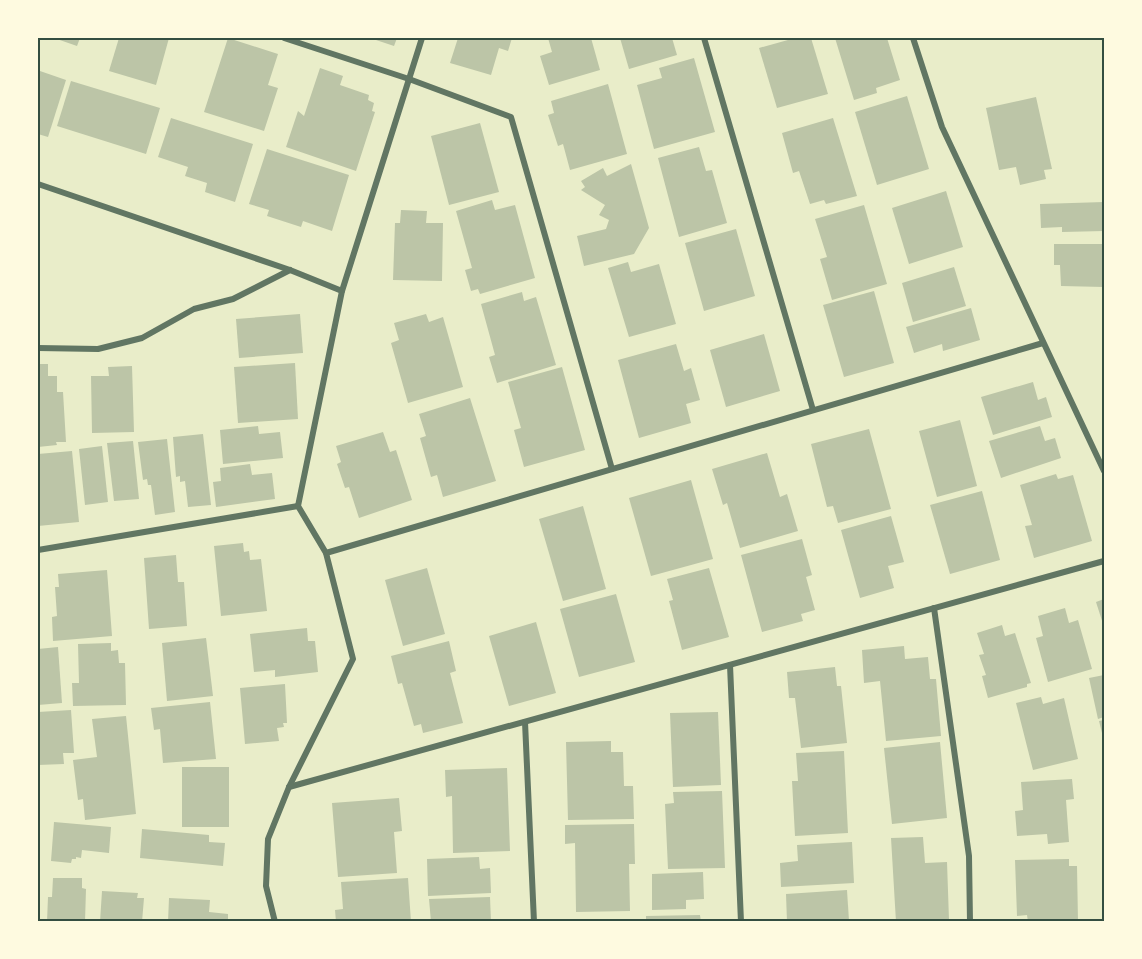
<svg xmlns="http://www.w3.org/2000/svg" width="1142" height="959" viewBox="0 0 1142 959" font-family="'Alegreya Sans',sans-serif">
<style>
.building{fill:#bcc5a7}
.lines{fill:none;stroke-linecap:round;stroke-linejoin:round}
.minor{stroke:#617663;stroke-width:6}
.neatline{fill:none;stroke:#344e41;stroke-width:2}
</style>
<rect width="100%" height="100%" fill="#e9edc9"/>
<g class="building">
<path d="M54 38H80L77 46Z"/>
<path d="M119 38H169L156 85 109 71Z"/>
<path d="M228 38 278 54 268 85 278 88 264 131 204 112Z"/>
<path d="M370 38H397L394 46Z"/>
<path d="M458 38H512L508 51 499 48 491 75 450 63Z"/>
<path d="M548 38H591L600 70 549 85 540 56 552 52Z"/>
<path d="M620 38H672L677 55 629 69Z"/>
<path d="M795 38H811L828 94 777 108 759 48Z"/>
<path d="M835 38H887L900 80 876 88 877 93 854 100Z"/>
<path d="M694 58 715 132 654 149 637 85 662 78 659 68Z"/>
<path d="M320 68 343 76 340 85 369 95 368 100 374 103 372 111 375 112 356 171 286 147 298 111 304 116Z"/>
<path d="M40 71 66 80 48 137 38 134V81Z"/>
<path d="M71 81 160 108 146 154 57 126Z"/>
<path d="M608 84 627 154 570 170 563 144 558 146 548 115 554 113 551 101Z"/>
<path d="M907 96 929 169 877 185 855 112Z"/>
<path d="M1036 97 1052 169 1044 170 1046 179 1020 185 1016 167 999 170 986 108Z"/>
<path d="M171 118 253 144 235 202 205 192 207 183 185 176 188 167 158 157Z"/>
<path d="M833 118 857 196 826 204 824 200 810 204 799 171 793 173 782 133Z"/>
<path d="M480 123 499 192 449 205 431 136Z"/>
<path d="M699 147 706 171 712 170 727 223 679 237 658 158Z"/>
<path d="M267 149 349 175 332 231 303 221 301 227 267 216 269 210 249 204Z"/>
<path d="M631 164 649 228 634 254 584 266 577 236 606 229 609 220 599 215 605 205 581 190 585 187 581 181 603 168 607 176Z"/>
<path d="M946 191 963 247 909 264 892 208Z"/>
<path d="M492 200 495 210 515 205 535 278 480 294 478 289 471 291 465 270 472 268 456 211Z"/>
<path d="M1104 202V231L1062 232V227L1041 228 1040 204Z"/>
<path d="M864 205 887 284 832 300 820 259 827 257 815 219Z"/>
<path d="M401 210 427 211 426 223H443L442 281 393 280 395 223H400Z"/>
<path d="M736 229 755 296 704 311 685 243Z"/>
<path d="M1054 244H1104V287L1061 286 1060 265H1054Z"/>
<path d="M628 262 631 272 659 264 676 324 629 337 608 268Z"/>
<path d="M954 267 966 306 913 322 902 283Z"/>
<path d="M874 291 894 363 844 377 823 305Z"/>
<path d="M522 292 524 301 536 297 556 365 497 383 489 357 495 355 481 304Z"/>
<path d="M971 308 980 340 943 351 942 344 914 353 906 327Z"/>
<path d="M300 314 303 353 239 358 236 319Z"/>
<path d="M426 314 429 322 443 317 463 387 408 403 391 343 399 340 394 323Z"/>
<path d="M764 334 780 391 726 407 710 350Z"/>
<path d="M676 344 684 371 691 368 700 400 686 404 691 423 639 438 618 360Z"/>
<path d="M295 363 298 419 238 423 234 367Z"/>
<path d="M38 364H48V376H57V392H63L66 442H56L57 445 38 447Z"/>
<path d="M132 366 134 432 92 433 91 376H109L108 367Z"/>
<path d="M562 367 585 450 524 467 514 430 521 428 508 382Z"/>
<path d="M1033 382 1038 400 1046 397 1052 417 993 435 981 397Z"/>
<path d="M470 398 496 481 443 497 437 475 431 477 420 438 426 436 419 414Z"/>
<path d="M960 420 977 486 937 497 919 431Z"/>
<path d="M258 426 259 434 280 432 283 458 223 464 220 430Z"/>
<path d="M1040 426 1045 441 1055 438 1061 458 1001 478 989 441Z"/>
<path d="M869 429 891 509 838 523 833 506 827 507 811 444Z"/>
<path d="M383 432 390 452 396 450 412 500 359 518 349 487 345 488 337 464 341 462 336 446Z"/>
<path d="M203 434 211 505 188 507 185 481 180 482V476L176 477 173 437Z"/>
<path d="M167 439 175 512 155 515 151 485H148L147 479 143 480 138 442Z"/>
<path d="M133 441 139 499 114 501 107 443Z"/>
<path d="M102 446 108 502 85 505 79 449Z"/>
<path d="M72 451 79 522 38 526V454Z"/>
<path d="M767 453 780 497 787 494 798 531 740 548 727 503 723 505 712 469Z"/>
<path d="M250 464 252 475 272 473 275 499 216 507 213 482 221 481 220 468Z"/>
<path d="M1056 474 1058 479 1073 475 1092 541 1034 558 1025 526 1032 525 1020 485Z"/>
<path d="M691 480 713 559 651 576 629 498Z"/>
<path d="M982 491 1000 560 950 574 930 505Z"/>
<path d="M583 506 606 589 563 601 539 519Z"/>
<path d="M891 516 904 562 888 566 894 588 860 598 841 530Z"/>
<path d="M802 539 812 575 806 577 815 610 801 614 803 621 762 632 741 555Z"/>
<path d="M243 543 244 552 249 551 250 560 261 559 267 611 221 616 214 546Z"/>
<path d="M176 555 178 582H184L187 626 149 629 144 558Z"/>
<path d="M427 568 445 634 403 646 385 580Z"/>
<path d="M709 568 729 637 682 650 669 601 673 600 667 579Z"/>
<path d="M107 570 112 636 53 641 52 617 57 616 55 587H59L58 574Z"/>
<path d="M616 594 635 662 579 677 560 609Z"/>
<path d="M1104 599V627L1096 602Z"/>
<path d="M1065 608 1069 623 1078 620 1092 669 1048 682 1036 638 1043 636 1038 616Z"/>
<path d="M536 622 556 693 509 706 489 636Z"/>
<path d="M1002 625 1005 636 1015 633 1031 683 1027 684V687L988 698 982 676 986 675 979 655 984 654 977 633Z"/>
<path d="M307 628 308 641H315L318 672 275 677V670L254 672 250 634Z"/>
<path d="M206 638 213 696 167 701 162 643Z"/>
<path d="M449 641 456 671 450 673 463 723 423 733 421 724 414 726 402 683 398 684 391 656Z"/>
<path d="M111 643V651L118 650 119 663H125L126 705 73 706 72 683H79L78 644Z"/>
<path d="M904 646 905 659 928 657 930 679H936L941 736 886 741 880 681 864 683 862 650Z"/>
<path d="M58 647 62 703 38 705V649Z"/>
<path d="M835 667 837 686H841L847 743 801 748 795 698H789L787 672Z"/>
<path d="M1104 675V717L1098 719 1089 678Z"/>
<path d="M285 684 287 723H283L284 727 277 728 279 741 245 744 240 688Z"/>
<path d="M1041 697 1043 704 1064 698 1078 759 1033 770 1016 703Z"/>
<path d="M210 702 216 759 163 763 160 729 154 730 151 708Z"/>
<path d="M71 710 74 753H63L64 764 38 765V712Z"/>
<path d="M718 712 721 785 673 787 670 713Z"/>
<path d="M126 716 136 814 85 820 83 799 78 800 73 760 97 757 92 719Z"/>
<path d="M1104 720V741L1099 721Z"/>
<path d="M611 741V752H623L624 786H633L634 819 568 820 566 742Z"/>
<path d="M940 742 947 818 892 824 884 748Z"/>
<path d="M844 751 848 833 795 836 792 781H798L796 753Z"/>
<rect x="182" y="767" width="47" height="60"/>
<path d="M507 768 510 851 453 853 452 796 446 797 445 770Z"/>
<path d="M1072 779 1074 799 1066 800 1069 842 1048 844 1047 834 1017 836 1015 811 1023 810 1021 782Z"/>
<path d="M722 791 725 868 668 869 665 804 674 803 673 792Z"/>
<path d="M399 798 402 831 394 832 397 873 338 877 332 803Z"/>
<path d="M54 822 111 827 109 853 82 850 81 858 76 857V859H72L71 863 51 861Z"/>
<path d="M634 824 635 864H629L630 911 576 912 575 843 565 844V825Z"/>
<path d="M142 829 209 835V842L225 843 223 866 140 858Z"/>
<path d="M923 837 925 863 947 862 949 920 896 922 891 838Z"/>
<path d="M852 842 854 883 781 887 780 863 798 861 797 845Z"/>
<path d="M479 857 480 869 490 868 491 893 428 896 427 859Z"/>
<path d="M1069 859V866H1077L1078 922H1028L1027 915 1017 916 1015 860Z"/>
<path d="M703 872 704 899 686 900V909L652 910V874Z"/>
<path d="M53 878H82V888L86 889 85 922H47L48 897H52Z"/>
<path d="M408 878 411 922H336L335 910 343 909 341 882Z"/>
<path d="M847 890 849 921 787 922 786 894Z"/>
<path d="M102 891 138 893 137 898H144L142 922H100Z"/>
<path d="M490 897 491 922H431L429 899Z"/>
<path d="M169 898 210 900 209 912 228 914V922H168Z"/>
<path d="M700 915 701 922H646V916Z"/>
</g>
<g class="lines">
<g class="minor">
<path d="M284 38 409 79 511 117 612 469"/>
<path d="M704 38 813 410"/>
<path d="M913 38 942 127 1104 471"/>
<path d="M38 184 290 270 342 291"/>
<path d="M38 348 98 349 142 338 194 309 233 299 290 270"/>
<path d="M38 550 298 506"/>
<path d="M326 553 1043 343"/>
<path d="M934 608 969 856 970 922"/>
<path d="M730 665 741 922"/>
<path d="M525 722 534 922"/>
<path d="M289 787 1104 561"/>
<path d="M275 922 266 886 268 839 289 787 353 659 326 553 298 506 342 291 422 38"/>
</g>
</g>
<rect width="1142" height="959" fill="none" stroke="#fefae0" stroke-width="78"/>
<rect x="39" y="39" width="1064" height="881" class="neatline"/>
</svg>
